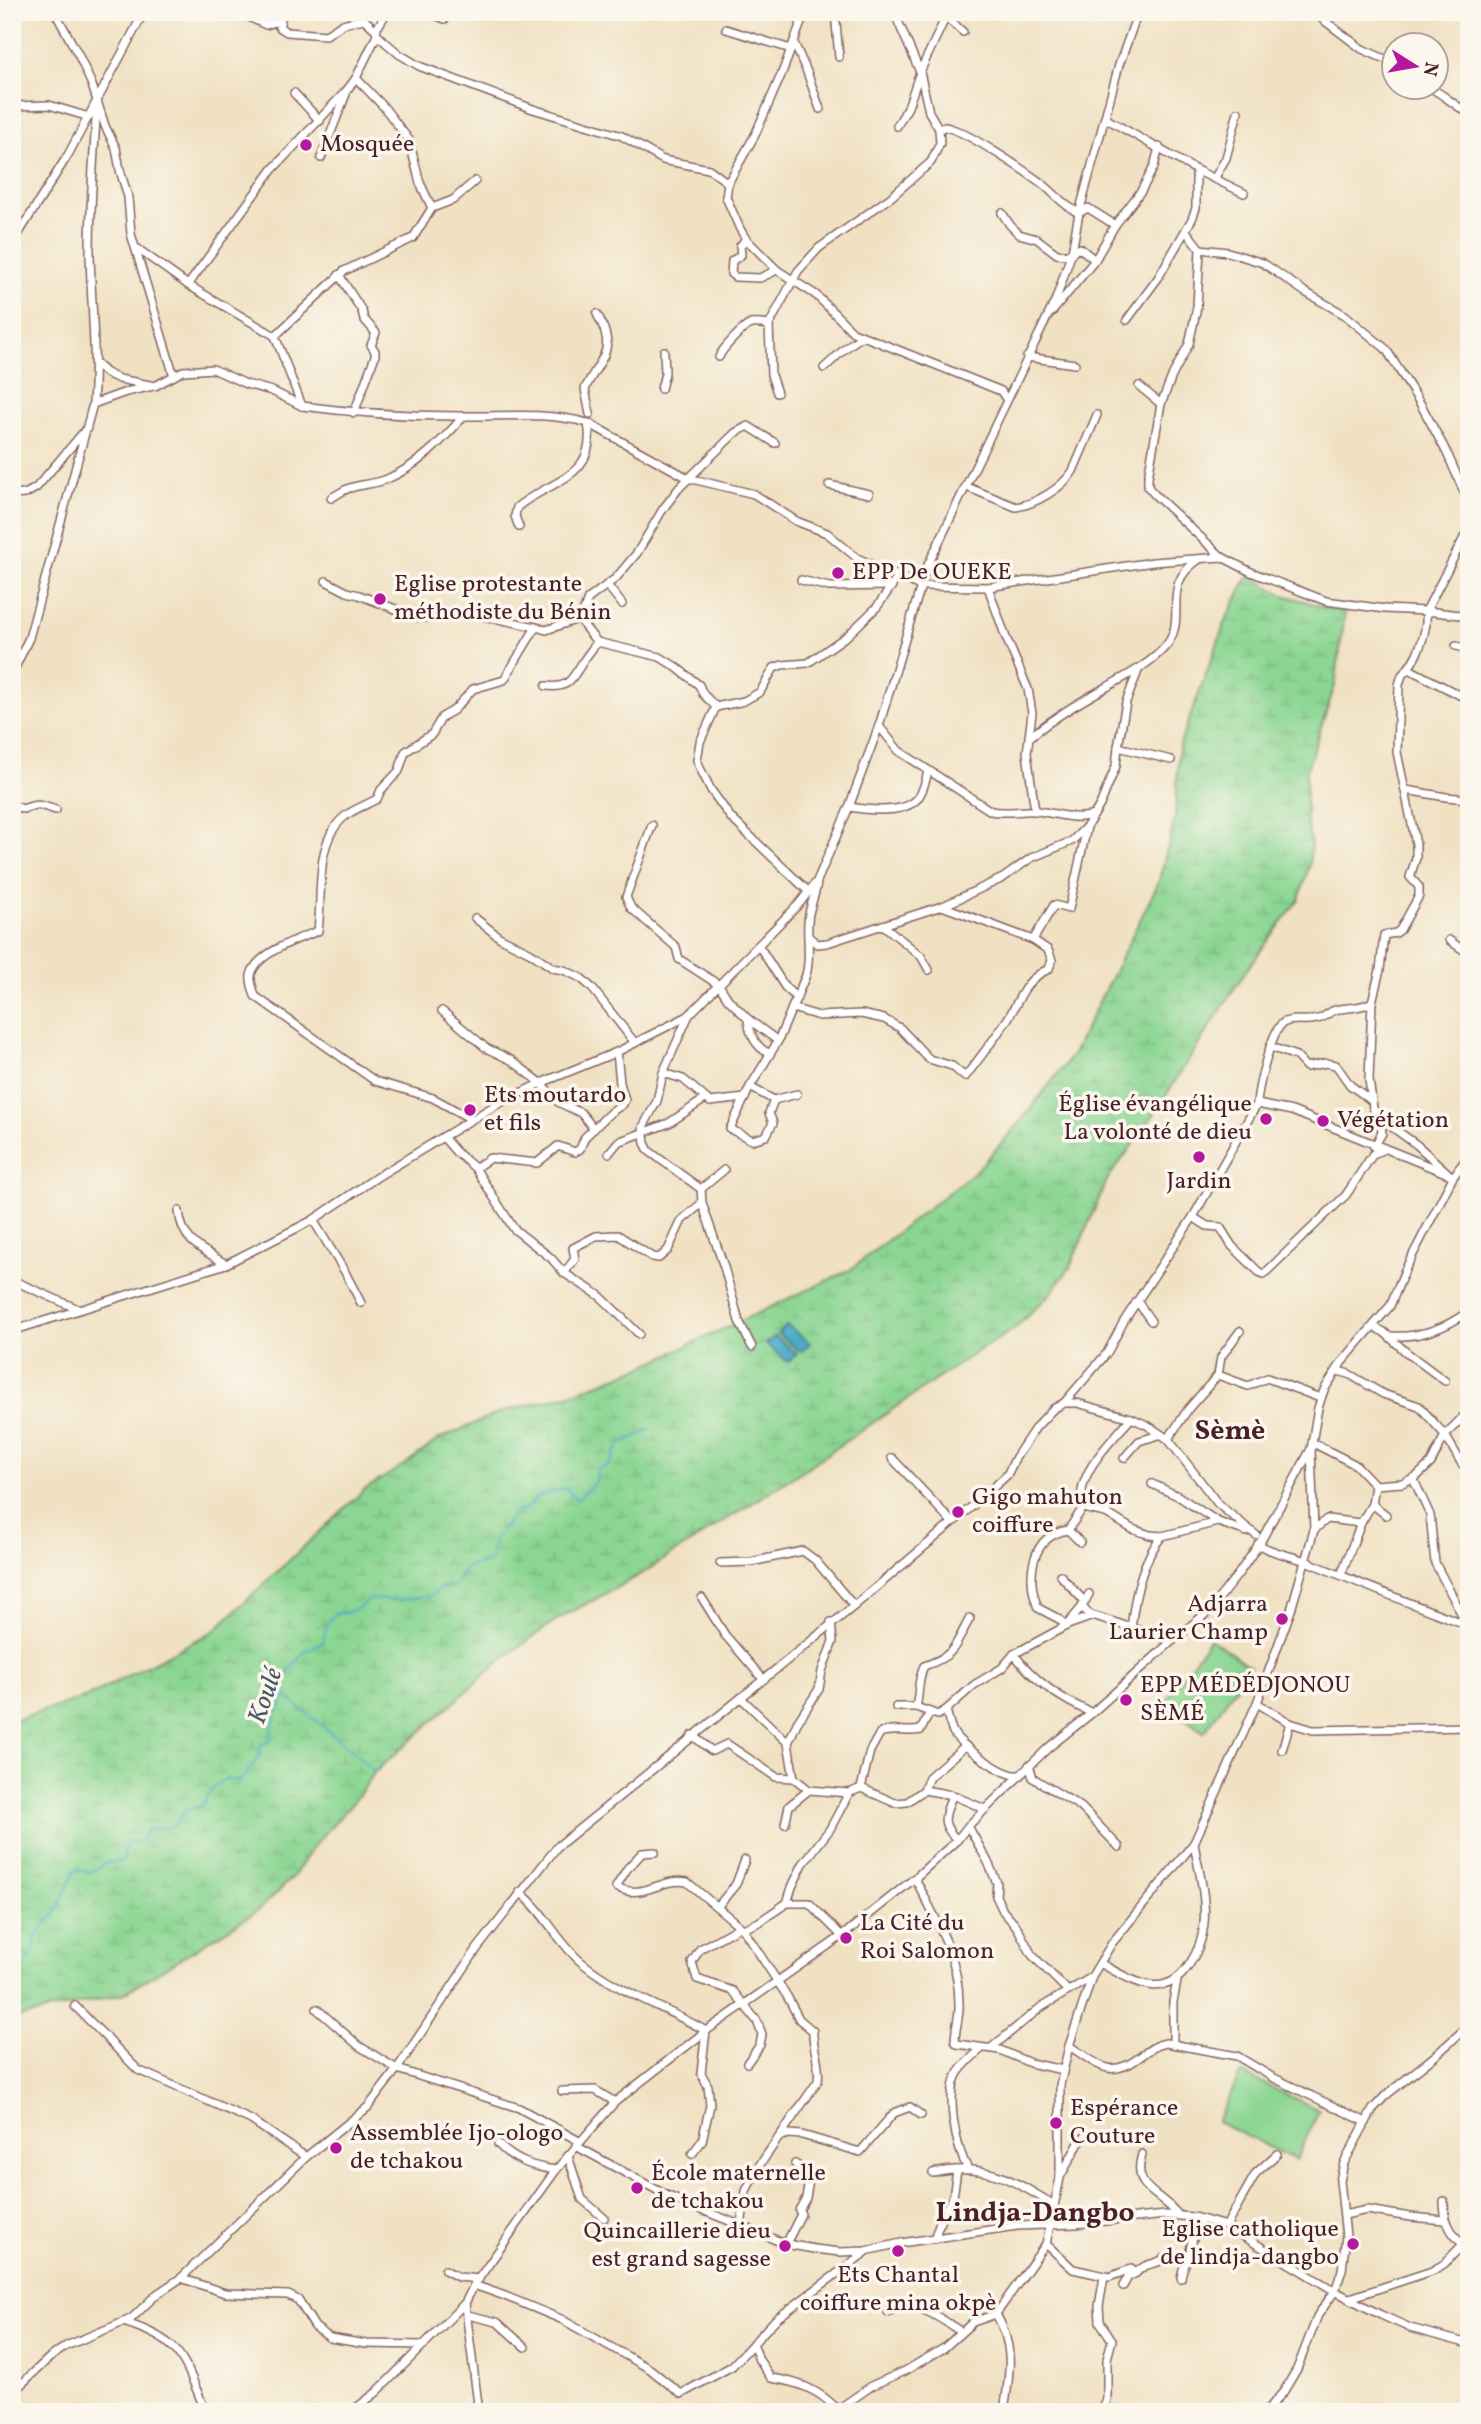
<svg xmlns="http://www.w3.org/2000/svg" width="1481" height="2424" viewBox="0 0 1481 2424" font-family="Vollkorn,serif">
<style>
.wetland{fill:url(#wetland-marsh);stroke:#6a7a5e;stroke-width:2}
.garden{fill:#8bd692;stroke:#6a7a5e;stroke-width:2}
.water{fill:#4aabc9;stroke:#4a657a;stroke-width:2}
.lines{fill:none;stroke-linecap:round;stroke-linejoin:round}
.stream{stroke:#4aabc9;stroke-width:2}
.minor-casing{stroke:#846360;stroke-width:10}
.minor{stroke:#fff;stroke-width:7}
.poi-dot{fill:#b5179e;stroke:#fbf7ec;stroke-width:2.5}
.labels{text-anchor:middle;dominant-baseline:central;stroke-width:7;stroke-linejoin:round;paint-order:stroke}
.poi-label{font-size:24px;fill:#4a1f2b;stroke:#fbf7ec;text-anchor:start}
.water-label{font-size:26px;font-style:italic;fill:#4a576a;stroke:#fbf7ec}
.quarter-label{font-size:28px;font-weight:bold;fill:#4a1f2b;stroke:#fbf7ec}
</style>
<defs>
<pattern id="wetland-marsh" width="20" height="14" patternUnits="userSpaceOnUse" patternTransform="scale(1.75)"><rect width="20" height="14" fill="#8bd692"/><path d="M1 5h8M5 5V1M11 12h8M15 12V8" fill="none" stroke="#79b77e"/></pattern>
</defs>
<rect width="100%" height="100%" fill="#fbf7ec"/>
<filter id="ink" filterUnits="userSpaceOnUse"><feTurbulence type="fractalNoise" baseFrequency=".0143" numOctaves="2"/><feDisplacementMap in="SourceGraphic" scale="14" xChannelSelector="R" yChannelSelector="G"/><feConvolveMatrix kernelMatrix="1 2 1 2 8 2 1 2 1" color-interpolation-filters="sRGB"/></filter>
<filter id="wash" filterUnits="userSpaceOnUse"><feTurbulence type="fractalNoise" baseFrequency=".00686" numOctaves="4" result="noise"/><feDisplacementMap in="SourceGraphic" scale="28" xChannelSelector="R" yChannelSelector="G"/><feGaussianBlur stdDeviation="1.57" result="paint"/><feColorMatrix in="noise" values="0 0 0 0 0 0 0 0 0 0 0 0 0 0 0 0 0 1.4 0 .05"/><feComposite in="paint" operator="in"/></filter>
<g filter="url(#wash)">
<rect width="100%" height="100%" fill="#f0e1c3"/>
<path class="wetland" d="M1249 575 1283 595 1345 613 1335 685 1306 772V819L1311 844 1309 866 1299 899 1245 972 1147 1125 1107 1180 1070 1267 1052 1292 1013 1330 981 1349 802 1471 640 1575 556 1620 505 1657 375 1772 356 1799 316 1843 293 1877 260 1909 123 1994 12 2019V1721L87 1697 214 1631 364 1490 407 1463 439 1439 501 1412 568 1395 642 1367 850 1270 977 1170 1017 1126 1073 1054 1158 884 1175 820 1179 747 1227 618Z"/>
<g class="garden">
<path d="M1210 1638 1250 1667 1204 1732 1164 1704Z"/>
<path d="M1241 2073 1319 2110 1296 2160 1217 2122Z"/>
</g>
<g class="water">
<path d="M787 1325 810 1343 801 1352 778 1334Z"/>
<path d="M775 1336 797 1354 788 1362 766 1344Z"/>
</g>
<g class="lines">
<g class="stream">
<path d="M285 1696 347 1746 375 1772"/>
<path d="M12 1975 25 1968 28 1958 34 1953 35 1937 55 1915 76 1868 89 1873 109 1862 123 1861 126 1843 142 1841 147 1830 174 1826 184 1811 201 1806 212 1789 225 1779 240 1781 259 1757 260 1745 270 1741 275 1713 282 1705 287 1674 304 1652 323 1642 327 1623 334 1615 355 1610 370 1599 400 1600 430 1596 443 1587 455 1586 466 1567 490 1561 495 1537 517 1512 530 1507 536 1497 566 1488 577 1500 596 1481 597 1469 609 1465 620 1444 651 1429"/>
</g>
</g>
</g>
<g filter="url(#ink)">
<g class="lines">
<defs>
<g id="minor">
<path d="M55 12 79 56 92 85 105 126 116 148 120 170 128 197 131 234 174 376"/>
<path d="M238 12 266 25 281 20 279 27 287 32 326 35 343 24 363 19"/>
<path d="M356 12 376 30"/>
<path d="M427 12 445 19 455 12"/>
<path d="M805 12 782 73 755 135 728 183 726 197 740 229 746 239 777 270 816 295 853 332 1001 391 1006 399"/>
<path d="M835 12 839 57"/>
<path d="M894 12 920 72 908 107 897 126"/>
<path d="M1313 12 1362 49 1394 63"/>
<path d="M946 17 963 32"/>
<path d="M726 29 791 49"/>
<path d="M377 35 399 54 419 66 533 109 622 136 663 160 709 169 728 183"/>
<path d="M794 43 807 72 820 109"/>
<path d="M1430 88C1444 94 1454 106 1469 113"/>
<path d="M294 93 320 121"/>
<path d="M12 106 49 105 89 117"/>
<path d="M1105 118 1196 170 1244 193"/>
<path d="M939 129 929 112 920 72 948 12"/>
<path d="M321 158 346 94"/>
<path d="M1214 179 1226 158 1238 112"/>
<path d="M432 208 453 200 475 181"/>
<path d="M1002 213 1010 225 1019 234 1037 239 1057 254 1067 255 1080 248 1095 260"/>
<path d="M1186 231 1200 249 1197 307 1189 344 1173 374 1161 404 1148 477V487L1155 495 1222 557"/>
<path d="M746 239 740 246 741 255 732 261 731 274 735 277 760 278 777 270"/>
<path d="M12 244 68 155 144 12"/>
<path d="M138 249 188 285 275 336 302 406C354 413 406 416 458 416 502 417 545 411 588 423L688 478 754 494 796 521 827 533 857 558 920 586 988 587 1153 562 1222 557 1251 572 1326 601 1385 609 1426 611 1469 616"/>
<path d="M1200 249 1228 252 1263 263 1305 292 1345 315 1386 349 1420 403 1447 453 1469 503"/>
<path d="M339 275 362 311 364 319 376 333 371 345 375 351V356L354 413"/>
<path d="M188 285 272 170 347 90 356 78 377 35 376 30 387 12"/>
<path d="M1052 312 1095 260 1115 225 1141 191 1154 167 1159 147"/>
<path d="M1127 320 1158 278 1192 219 1196 208V170"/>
<path d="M769 325 771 375 777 393"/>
<path d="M275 336 344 271 413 238 432 208 420 183 409 140 383 106 356 78"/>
<path d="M719 357C722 349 743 327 751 324 757 323 763 324 769 325L798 271 819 248 891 197 931 162 940 143 939 129C944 127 944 126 949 128 969 133 1022 169 1040 182 1054 192 1063 206 1079 213L1088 208 1115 225"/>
<path d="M1027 357 1075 364"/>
<path d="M96 364 106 373 119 379 155 386 183 371 213 369 246 384 272 391 302 406"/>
<path d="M824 368C837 357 847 344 862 337"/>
<path d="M1139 386 1161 404"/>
<path d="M661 389 665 373 664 351"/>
<path d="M93 404 126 392 153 386"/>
<path d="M590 414 585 389C601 355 618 352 597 314"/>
<path d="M775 443 748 426 735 433 679 488 663 509 637 553 616 578 588 599 581 618 584 626 597 642 660 657 676 667 699 685 703 694 716 707 700 742 697 760 701 770 711 790 731 818 809 892"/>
<path d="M829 485 869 494"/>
<path d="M967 487 1016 507C1036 504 1062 488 1073 471L1097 415"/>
<path d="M12 495 25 494 36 488 87 428"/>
<path d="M331 498C337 495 343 490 350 488 362 484 376 484 387 479 418 466 442 441 463 417"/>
<path d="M519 527 515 516 517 507C550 480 598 478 588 423"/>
<path d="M801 580 829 587 892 586"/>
<path d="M326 581 347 592 359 595 416 617 435 618 450 615H479L536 627"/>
<path d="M607 585 622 604"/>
<path d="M988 587 1005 635 1028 689 1032 713 1027 753 1035 811"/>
<path d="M1456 646 1469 649"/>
<path d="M1409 669 1469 700"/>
<path d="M12 674 29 638 93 404C97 353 91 304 90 254 90 203 94 153 97 103"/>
<path d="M546 686C570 689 572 678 584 660 588 654 593 648 597 642"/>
<path d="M716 707 744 701 760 692 774 668 782 665 808 663 848 635 877 607 898 577"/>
<path d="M879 726 899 751 991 811C1006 814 1022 810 1037 811 1057 813 1074 821 1094 815"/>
<path d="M1030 737C1053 718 1081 701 1107 687 1128 675 1150 664 1165 647 1190 618 1158 587 1198 560"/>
<path d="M1118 747 1126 702 1138 671"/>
<path d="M1406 790 1446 797 1469 799"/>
<path d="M12 805 23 809C38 803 40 805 56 810"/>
<path d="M849 807C867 810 904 815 918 798 924 790 926 780 928 771"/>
<path d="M652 825 626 897 631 908 676 947 679 959 719 985 728 999 748 1019 778 1041"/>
<path d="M943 906 1003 878 1031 858 1072 841 1087 826 1100 805 1116 766 1118 747 1171 760"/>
<path d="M475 918 499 937 531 953 553 968 564 970 581 978 592 988 635 1043"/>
<path d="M883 925 921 956 929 970"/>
<path d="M1033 940 1054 905 1069 909 1087 827"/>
<path d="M1449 940 1469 954"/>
<path d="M759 946 785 987 797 998"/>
<path d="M792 1008 819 1016 861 1014 884 1019 900 1028 929 1059 952 1066 965 1077C979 1059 992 1042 1005 1023 1020 1002 1022 980 1049 969L1052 960 1048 950 1033 940 942 906 827 943 817 944 809 937"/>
<path d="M442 1011 486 1048 511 1060 541 1083 558 1102 581 1113 594 1129"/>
<path d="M688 1017 663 1073 657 1101 643 1127 645 1143 649 1151 701 1189 702 1203 724 1267 739 1321 752 1347"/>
<path d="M748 1019C749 1033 756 1048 769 1053"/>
<path d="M1271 1047 1296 1056 1306 1067 1326 1063 1336 1065 1350 1085 1372 1101"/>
<path d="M663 1073 683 1079 710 1102 745 1098"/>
<path d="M750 1087 774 1100 797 1094"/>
<path d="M774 1100 769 1113 773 1123 766 1136 752 1140 730 1129 750 1087 778 1041 806 975C812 955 805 934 809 914 811 903 816 893 817 882"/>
<path d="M1257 1104C1258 1088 1271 1031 1283 1023 1294 1017 1309 1023 1321 1018 1326 1016 1329 1012 1335 1010 1347 1007 1360 1009 1372 1002"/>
<path d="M471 1119 433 1098 375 1081 255 996C253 989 250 982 251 975 256 953 300 938 318 931 323 894 313 838 348 814 357 808 368 804 377 799L381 790 399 771 405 752 432 734 442 717 454 710 473 689 504 680 536 627 546 630 581 618"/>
<path d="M443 1137 456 1152 475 1168 514 1229 551 1258 564 1273 600 1296 639 1334"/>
<path d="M1374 1147 1382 1133 1380 1121"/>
<path d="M609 1153 618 1142 669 1123 705 1099"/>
<path d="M475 1168 490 1158 537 1163 558 1146 575 1152 580 1149 585 1137 611 1112 623 1104 625 1100 620 1083 617 1052"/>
<path d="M1459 1168 1469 1174"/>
<path d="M1450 1175 1417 1145 1378 1117 1373 1108 1369 1080 1372 1002 1380 970 1384 935 1396 933 1400 930 1419 896V887L1410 877 1416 858V844L1397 752 1399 685 1402 675C1417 661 1428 632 1426 611L1469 528"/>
<path d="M701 1189 724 1170"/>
<path d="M179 1211C182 1243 202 1249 226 1264"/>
<path d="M1193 1217 1207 1226 1220 1227 1232 1246 1259 1272 1264 1274 1346 1195 1373 1154 1384 1149"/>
<path d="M313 1220 345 1272 361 1303"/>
<path d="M564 1273 575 1259 573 1248 596 1236 618 1235 652 1257 659 1258 668 1250 682 1220 702 1203"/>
<path d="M12 1280 78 1309"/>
<path d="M1137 1301 1151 1321"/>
<path d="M1374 1327 1384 1332 1406 1352 1445 1381"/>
<path d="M12 1331 226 1264 313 1220 377 1177 494 1106 541 1083 617 1052 688 1016 799 904 817 881 849 807 879 726 926 569 1056 299 1072 252 1079 213 1119 65 1138 12"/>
<path d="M1390 1336C1419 1338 1446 1328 1469 1311"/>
<path d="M1338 1371 1349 1374 1383 1394 1419 1406 1445 1435 1459 1459 1462 1464 1469 1465"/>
<path d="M1218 1375 1248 1386 1267 1378 1320 1398"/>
<path d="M1064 1403 1107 1353 1124 1321 1193 1217 1257 1104 1292 1111 1446 1173"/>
<path d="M1168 1439 1189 1408 1218 1375 1221 1357 1240 1331"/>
<path d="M1313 1443 1356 1465 1375 1485 1372 1504 1361 1523 1341 1575"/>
<path d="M892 1458 952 1522"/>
<path d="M1124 1458 1139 1441 1159 1435"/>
<path d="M1413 1478 1430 1515 1435 1563 1467 1624"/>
<path d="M1152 1484 1178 1496 1218 1522"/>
<path d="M1375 1485 1402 1483 1416 1477 1431 1463 1445 1435 1469 1411"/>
<path d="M1372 1504 1386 1515"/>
<path d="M1083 1508C1073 1475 1113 1440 1131 1418"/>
<path d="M1068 1530 1080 1542"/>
<path d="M1314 1530 1327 1519 1361 1523"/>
<path d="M1258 1544C1273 1554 1291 1555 1308 1562 1362 1584 1414 1606 1469 1625"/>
<path d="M720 1563 751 1562 803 1551 815 1560 854 1606"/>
<path d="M1060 1575 1084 1601"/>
<path d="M702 1598 725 1635 763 1679"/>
<path d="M1082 1607 1089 1614 1172 1641"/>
<path d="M1068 1625 1093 1616"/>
<path d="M1066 1626 1059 1619 1038 1608C1026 1578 1030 1536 1068 1530L1083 1508 1106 1513 1132 1529 1150 1535 1162 1536 1218 1522 1247 1532"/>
<path d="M1131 1629C1134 1599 1142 1560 1162 1536"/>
<path d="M1014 1654C1034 1681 1062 1700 1092 1713"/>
<path d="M741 1698 788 1743"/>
<path d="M1257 1703 1290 1723 1313 1730 1469 1727"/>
<path d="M896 1707H916L938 1715 946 1710C948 1717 950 1726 953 1732 960 1745 1004 1777 1019 1775"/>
<path d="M916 1707C920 1692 917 1680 924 1666 957 1655 954 1646 970 1618"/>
<path d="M946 1710 974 1685 1002 1668 1014 1654 1066 1626 1082 1607 1089 1594"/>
<path d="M692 1735 712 1751 727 1744 776 1777 794 1778"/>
<path d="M1282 1750 1290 1723"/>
<path d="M1029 1765 1033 1778 1081 1807 1119 1847"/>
<path d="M861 1788 870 1751 880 1733C893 1728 907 1733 921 1730L930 1712"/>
<path d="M809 1790 794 1778 788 1743 797 1723 819 1689 822 1671 833 1641 831 1622"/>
<path d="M924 1790 929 1777 965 1746"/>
<path d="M952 1795C945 1817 939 1822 957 1840"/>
<path d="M785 1824 789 1806 809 1790 849 1793"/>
<path d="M968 1826 988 1862 997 1883 996 1896 1003 1911 1017 1927 1032 1955 1067 1990"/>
<path d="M655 1852 642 1853 627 1869 616 1887C644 1901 660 1877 687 1882L743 1929 787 1996 799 2019 813 2031C812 2049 821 2063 818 2081L757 2169 746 2191 741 2226"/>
<path d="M915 1878C935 1919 959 1955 959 2003 960 2016 955 2028 955 2041L957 2044 1000 2050 1030 2063 1063 2070"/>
<path d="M520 1892C544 1911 557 1941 580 1961 617 1992 665 2007 706 2031L701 2073 708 2086 710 2105 702 2141 692 2154"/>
<path d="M787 1903 792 1887 803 1864 830 1829 849 1793 861 1788 895 1803 907 1802 924 1790 952 1795 985 1809"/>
<path d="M718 1906 736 1884 745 1860"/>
<path d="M739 1927 700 1949 692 1962 697 1979 733 1991 757 2021 762 2034 760 2045 747 2063"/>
<path d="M743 1929 759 1922 787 1903H809L842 1936"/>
<path d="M1100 1963C1134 1982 1168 2004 1192 1960 1203 1942 1206 1923 1204 1902 1203 1883 1197 1863 1194 1843"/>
<path d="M75 2006 138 2070 251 2120 306 2157"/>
<path d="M317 2009 359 2046 397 2069 519 2108 579 2141"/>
<path d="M1173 2043V2002L1177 1981"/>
<path d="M1069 2046C1096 2062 1108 2080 1137 2059 1147 2052 1154 2045 1166 2043L1237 2056 1272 2077 1366 2122"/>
<path d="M991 2048 1040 2008 1092 1977"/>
<path d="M562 2091 595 2090 615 2102"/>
<path d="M779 2137 789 2134 802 2135 860 2152 894 2113 910 2107 921 2115"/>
<path d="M498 2144C514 2161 533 2167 556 2170"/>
<path d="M576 2146 668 2196 786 2244 814 2249 840 2252 866 2251 901 2243 1017 2226 1075 2224 1166 2215 1194 2217 1226 2226 1335 2291 1381 2315 1410 2328 1469 2344"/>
<path d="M1142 2154C1131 2190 1159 2191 1178 2215"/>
<path d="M568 2156 582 2199 604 2218"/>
<path d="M968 2169C956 2148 945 2095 958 2073 964 2064 973 2056 981 2049"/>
<path d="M933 2173C985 2162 1011 2179 1054 2205"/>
<path d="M1060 2177 1079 2143 1086 2136"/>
<path d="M1444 2201C1444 2219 1449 2232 1463 2244"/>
<path d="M1344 2215 1367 2210 1410 2217 1445 2220"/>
<path d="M1226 2226 1256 2173 1277 2154"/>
<path d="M934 2239 942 2216 953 2197 957 2170"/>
<path d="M786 2244 801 2214 799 2210 806 2198 810 2174 795 2164"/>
<path d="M1046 2244 1073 2269 1109 2277 1131 2269 1136 2273C1147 2261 1155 2266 1165 2258"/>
<path d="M445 2270 458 2277 479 2279"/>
<path d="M181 2278 225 2293 288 2295 298 2300 315 2327 330 2338 366 2344 424 2345"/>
<path d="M1181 2278C1182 2267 1188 2261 1190 2251 1192 2238 1195 2230 1202 2219"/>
<path d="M474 2285 505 2296 561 2319 650 2369 681 2394 732 2366 776 2319 866 2252"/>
<path d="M1123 2286 1128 2277 1136 2273"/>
<path d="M1350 2298 1432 2271 1444 2264 1469 2238"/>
<path d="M465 2303 479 2412"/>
<path d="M888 2312C910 2295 942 2319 961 2332"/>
<path d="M996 2314C1016 2349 1009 2374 1004 2412"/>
<path d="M468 2315 497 2322 525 2347"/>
<path d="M123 2322C184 2341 182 2357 206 2412"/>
<path d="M753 2343 759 2360 771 2378C798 2382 818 2389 837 2409"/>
<path d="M12 2393 48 2359 66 2346 131 2319 157 2294 181 2278 306 2157 368 2107 397 2069 477 1949 557 1847 854 1606 982 1498 1007 1475 1016 1457 1036 1427 1053 1409 1064 1403H1077L1131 1418 1147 1425 1168 1439 1218 1504 1256 1535"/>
<path d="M351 2412 377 2392 465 2303 474 2285 556 2170 615 2102 706 2031 842 1936 915 1878 957 1840 968 1826 1048 1748 1092 1713 1172 1641 1209 1611 1239 1573 1261 1541 1311 1449 1318 1408 1324 1390 1342 1362 1390 1306 1405 1270 1453 1177 1469 1155"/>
<path d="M834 2412 873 2385 905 2371 944 2348 973 2322 996 2314 1046 2244 1060 2178V2085L1069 2046 1087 1992 1092 1976 1112 1943 1194 1843 1257 1703 1291 1610 1314 1530 1311 1450"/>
<path d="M1102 2412 1107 2399V2359L1112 2340 1100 2322 1099 2306 1104 2277"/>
<path d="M1266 2412 1284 2391 1297 2369 1318 2315 1335 2291 1342 2270 1346 2236 1340 2181 1344 2163 1366 2122 1373 2109 1385 2096 1435 2056 1469 2025"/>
</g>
</defs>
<use href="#minor" class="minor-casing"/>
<use href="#minor" class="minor"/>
</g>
</g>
<g class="poi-dot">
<circle cx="306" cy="145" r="7"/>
<circle cx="838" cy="573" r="7"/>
<circle cx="380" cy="599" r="7"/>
<circle cx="470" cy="1110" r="7"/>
<circle cx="1266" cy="1119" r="7"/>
<circle cx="1323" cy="1121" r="7"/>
<circle cx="1199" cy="1157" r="7"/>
<circle cx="958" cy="1512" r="7"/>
<circle cx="1282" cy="1619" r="7"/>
<circle cx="1126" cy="1700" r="7"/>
<circle cx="846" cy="1938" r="7"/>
<circle cx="1056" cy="2123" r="7"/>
<circle cx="336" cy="2148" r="7"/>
<circle cx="637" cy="2188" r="7"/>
<circle cx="1353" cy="2244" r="7"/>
<circle cx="785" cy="2246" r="7"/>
<circle cx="898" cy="2251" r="7"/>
</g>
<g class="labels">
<g class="poi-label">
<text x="320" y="145">Mosquée</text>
<text x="852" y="573">EPP De OUEKE</text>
<text x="394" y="585">Eglise protestante<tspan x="394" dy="28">méthodiste du Bénin</tspan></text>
<text x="484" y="1096">Ets moutardo<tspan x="484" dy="28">et fils</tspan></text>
<text x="1252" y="1105" text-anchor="end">Église évangélique<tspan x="1252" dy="28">La volonté de dieu</tspan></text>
<text x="1337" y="1121">Végétation</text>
<text x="1199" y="1182" text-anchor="middle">Jardin</text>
<text x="972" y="1498">Gigo mahuton<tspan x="972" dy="28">coiffure</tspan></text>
<text x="1268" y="1605" text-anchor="end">Adjarra<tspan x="1268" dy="28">Laurier Champ</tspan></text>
<text x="1140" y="1686">EPP MÉDÉDJONOU<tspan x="1140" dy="28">SÈMÉ</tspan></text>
<text x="860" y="1924">La Cité du<tspan x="860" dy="28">Roi Salomon</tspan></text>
<text x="1070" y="2109">Espérance<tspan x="1070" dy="28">Couture</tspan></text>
<text x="350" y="2134">Assemblée Ijo-ologo<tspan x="350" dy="28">de tchakou</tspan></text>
<text x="651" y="2174">École maternelle<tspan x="651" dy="28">de tchakou</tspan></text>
<text x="1339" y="2230" text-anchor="end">Eglise catholique<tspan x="1339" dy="28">de lindja-dangbo</tspan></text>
<text x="771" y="2232" text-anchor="end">Quincaillerie dieu<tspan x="771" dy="28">est grand sagesse</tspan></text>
<text x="898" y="2276" text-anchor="middle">Ets Chantal<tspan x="898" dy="28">coiffure mina okpè</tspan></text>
</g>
<g class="water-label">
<text transform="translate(266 1696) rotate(-71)">Koulé</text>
</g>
<g class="quarter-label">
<text x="1230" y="1431">Sèmè</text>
<text x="1035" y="2213">Lindja-Dangbo</text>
</g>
</g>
<rect width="1481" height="2424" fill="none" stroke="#fbf7ec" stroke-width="42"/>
<g transform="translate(1415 66) rotate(101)"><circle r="33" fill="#fbf7ec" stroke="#b4a19f" stroke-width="2"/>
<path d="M0-5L12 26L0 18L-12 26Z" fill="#b5179e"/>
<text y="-10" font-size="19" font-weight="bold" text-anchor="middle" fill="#4a1f2b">N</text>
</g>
</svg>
